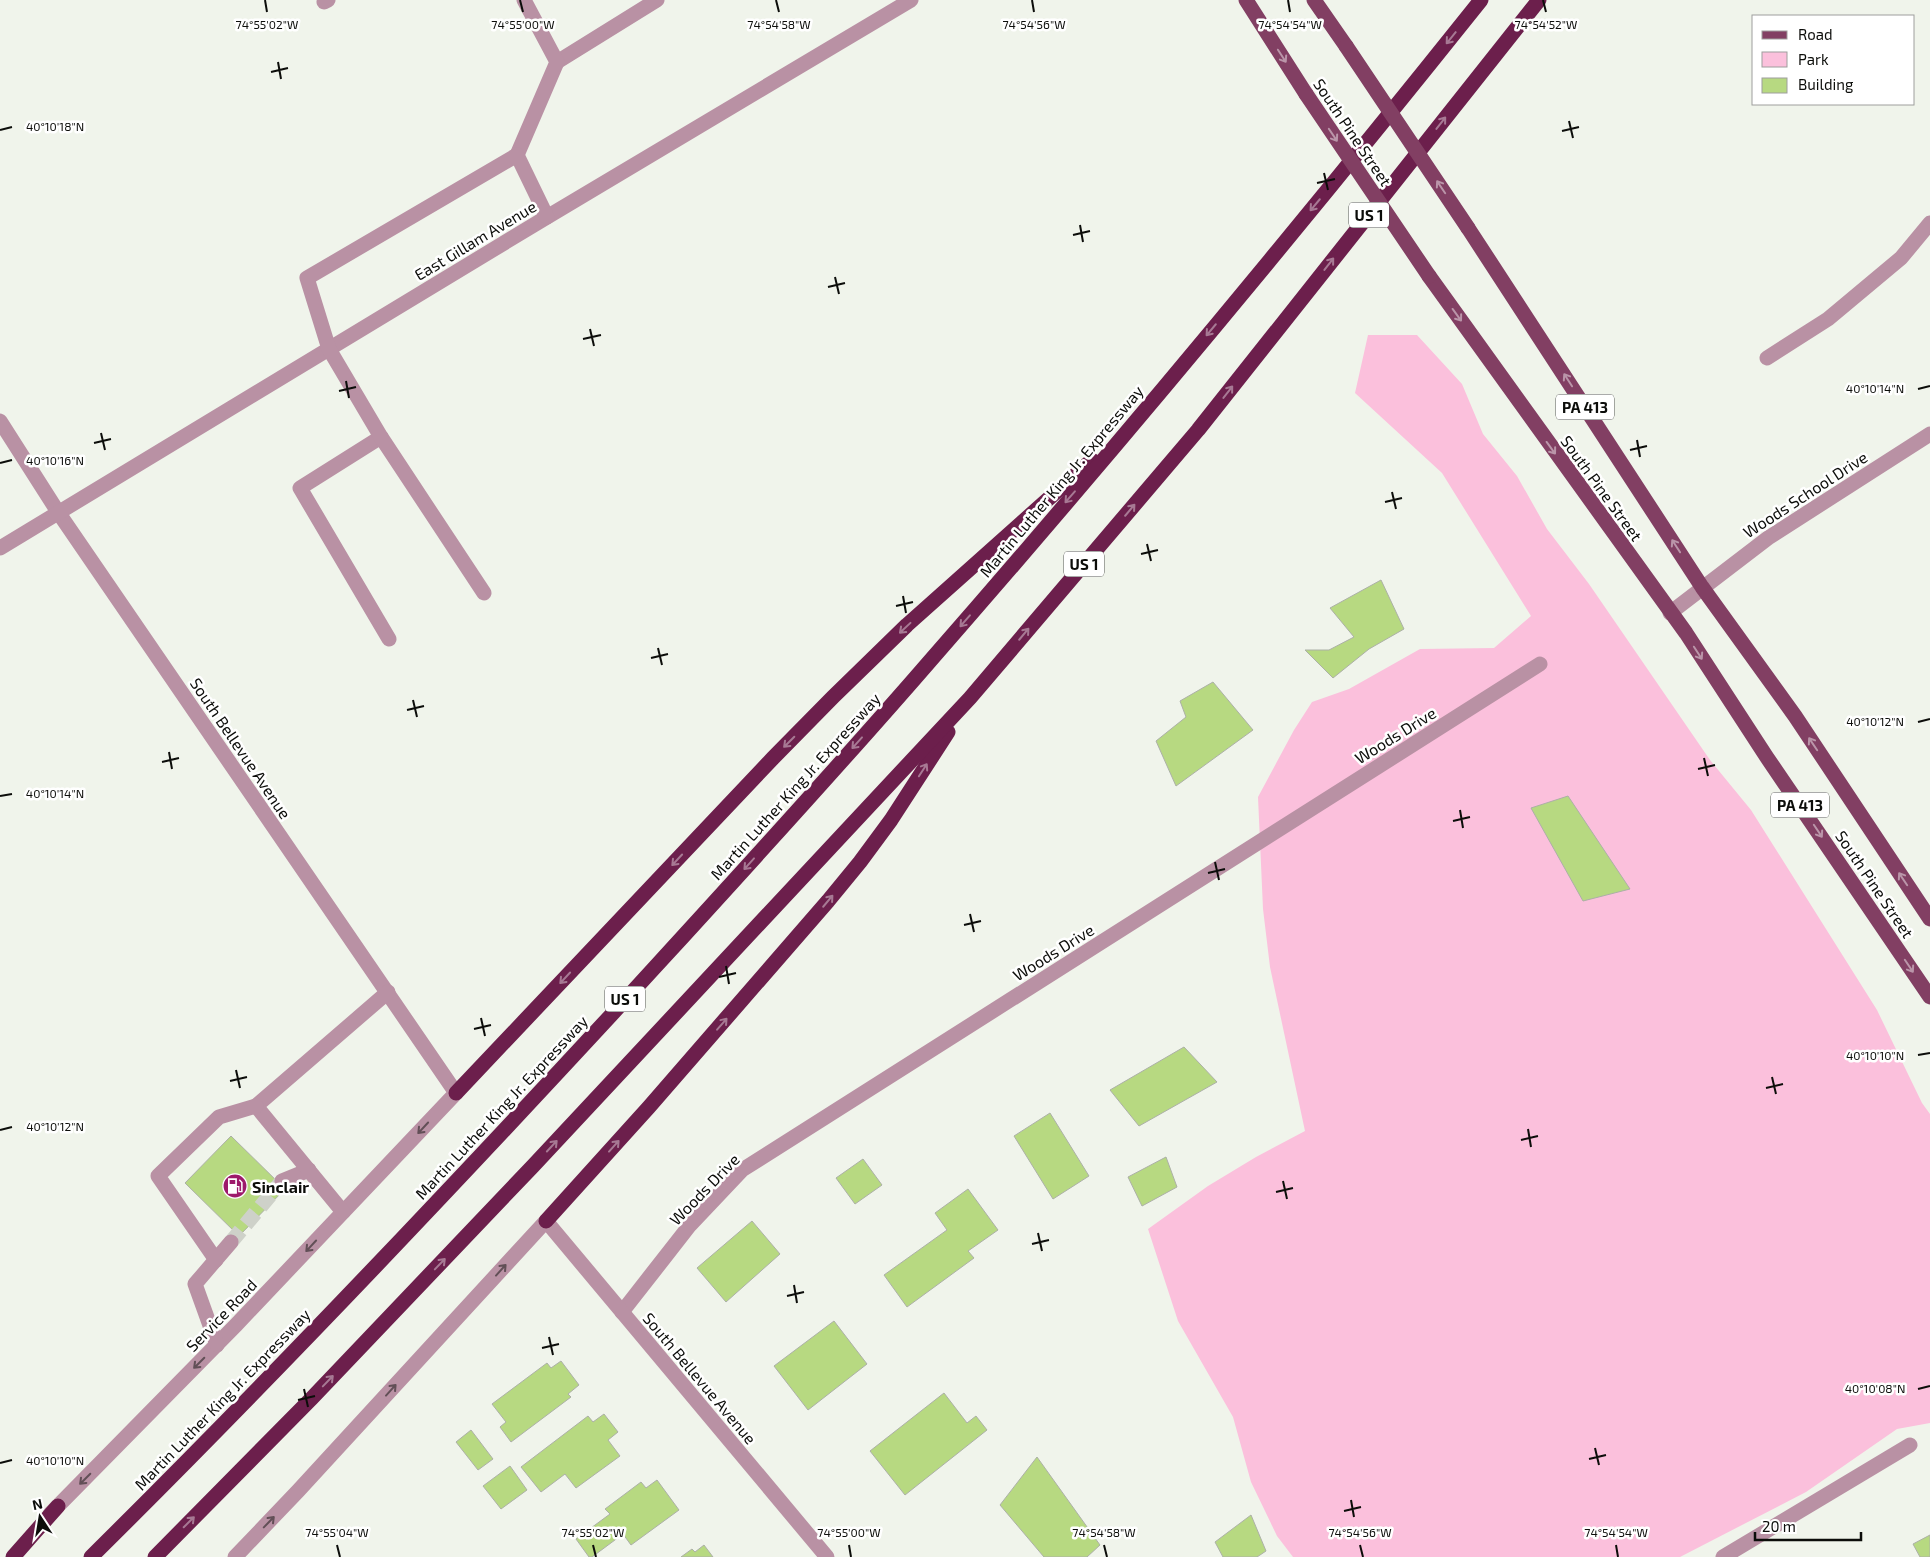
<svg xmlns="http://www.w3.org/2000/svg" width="1930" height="1557" viewBox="0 0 1930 1557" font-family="'Exo 2',sans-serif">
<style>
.green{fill:#fbc0dc}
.building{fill:#b7d981;stroke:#acb0a7}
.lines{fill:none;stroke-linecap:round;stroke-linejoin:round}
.minor-tunnel{stroke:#ced1c9;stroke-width:15;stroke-dasharray:15 8;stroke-linecap:butt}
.minor{stroke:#b991a4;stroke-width:15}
.major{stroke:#823f63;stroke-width:15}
.highway{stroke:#6c1f4c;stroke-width:15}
.major-bridge{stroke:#823f63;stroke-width:15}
.oneway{stroke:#a77994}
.oneway2{stroke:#ba95a9}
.oneway3{stroke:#624f57}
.ticks{fill:none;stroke:#0c0d0a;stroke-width:2}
.labels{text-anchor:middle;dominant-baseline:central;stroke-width:5;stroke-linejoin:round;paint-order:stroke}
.shield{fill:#fff;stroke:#555654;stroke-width:1}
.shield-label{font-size:15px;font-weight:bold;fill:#0c0d0a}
.street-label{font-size:16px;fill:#0c0d0a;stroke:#fff}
.poi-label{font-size:16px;font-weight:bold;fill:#0c0d0a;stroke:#fff;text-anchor:start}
.ticks-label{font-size:12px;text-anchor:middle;fill:#0c0d0a;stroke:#fff;stroke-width:5;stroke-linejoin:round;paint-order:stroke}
</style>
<rect width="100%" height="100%" fill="#f0f4eb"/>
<path class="green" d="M1368 335H1417L1462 384 1483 434 1517 476 1547 529 1589 584 1710 760 1751 810 1877 1010 1922 1103 1930 1114V1423L1897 1429 1806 1492 1680 1557H1293L1277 1536 1251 1482 1233 1417 1178 1321 1148 1229 1208 1186 1256 1157 1305 1131 1270 967 1263 909 1258 797 1294 730 1312 702 1349 689 1420 649 1494 648 1531 616 1442 473 1355 393Z"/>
<g class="building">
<path d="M1381 580 1404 629 1369 649 1333 678 1305 650H1329L1354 637 1330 608Z"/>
<path d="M1213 682 1253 730 1176 786 1156 741 1186 717 1180 701Z"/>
<path d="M1568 796 1630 889 1583 901 1531 808Z"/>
<path d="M1184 1047 1217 1082 1139 1126 1110 1090Z"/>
<path d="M1050 1113 1089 1176 1053 1199 1014 1136Z"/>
<path d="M231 1136 285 1189 239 1236 185 1183Z"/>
<path d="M1166 1157 1177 1187 1142 1206 1128 1177Z"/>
<path d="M863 1159 882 1185 855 1204 836 1178Z"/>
<path d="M968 1189 998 1230 968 1251 974 1258 907 1307 884 1275 947 1230 935 1213Z"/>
<path d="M752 1221 780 1254 726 1302 697 1268Z"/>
<path d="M834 1321 867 1364 808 1410 774 1366Z"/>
<path d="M561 1361 579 1385 568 1394 571 1397 511 1442 500 1427 506 1422 492 1404 547 1363 551 1368Z"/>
<path d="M944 1393 967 1423 976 1416 987 1430 905 1495 870 1451Z"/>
<path d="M604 1414 618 1432 608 1440 620 1456 576 1488 565 1474 541 1492 521 1467 588 1416 593 1422Z"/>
<path d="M471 1430 493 1459 478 1470 456 1442Z"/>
<path d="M1037 1457 1100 1545 1087 1557H1044L1000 1505Z"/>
<path d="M510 1466 527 1490 501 1509 483 1486Z"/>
<path d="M657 1480 679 1510 631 1545 623 1534 592 1557H589L576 1539 610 1514 605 1509 641 1482 646 1488Z"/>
<path d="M1251 1515 1266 1551 1257 1557H1223L1215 1542Z"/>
<path d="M1930 1535V1557H1920L1913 1544Z"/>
<path d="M704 1545 713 1557H681L692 1549 695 1552Z"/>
</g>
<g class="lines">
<path class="minor-tunnel" d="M231 1242 282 1181"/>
<g class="minor">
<path d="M324 2 328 0"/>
<path d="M557 62 657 0"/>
<path d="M517 155 557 62 524 0"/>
<path d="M1767 358 1828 319 1901 258 1930 223"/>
<path d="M0 421 58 512 456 1093 236 1325 50 1514"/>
<path d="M381 437 300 488 389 639"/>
<path d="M0 548 547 217 911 0"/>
<path d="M484 593 381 437 329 349 307 278 517 155 547 217"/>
<path d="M1670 613 1768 538 1930 434"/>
<path d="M282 1181 309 1170"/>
<path d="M343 1212 256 1106 388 992"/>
<path d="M216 1260 158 1176 219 1117 256 1106"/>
<path d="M622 1312 690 1225 742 1170 1540 664"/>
<path d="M217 1345 195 1284 231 1242"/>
<path d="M235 1557 298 1491 546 1221 827 1557"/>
<path d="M1723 1557 1910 1445"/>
</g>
<g class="major">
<path d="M1246 0 1306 94"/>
<path d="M1314 0 1346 46"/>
<path d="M1468 228 1702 587 1795 716 1930 919"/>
<path d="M1429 276 1686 633 1766 756 1930 997"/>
</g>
<g class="highway">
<path d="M456 1093 773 758 833 697 907 625 1092 460"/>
<path d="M546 1221 649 1107 828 901 860 862 891 820 948 732"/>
<path d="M13 1557 58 1506"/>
<path d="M91 1557C270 1380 443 1197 614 1012 720 896 827 780 930 661 1119 445 1302 224 1481 0"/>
<path d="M155 1557 312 1398 533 1166 970 698 1198 430 1539 0"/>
</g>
<g class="major-bridge">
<path d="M1346 46 1468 228"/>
<path d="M1306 94 1429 276"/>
</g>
</g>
<defs><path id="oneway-shaft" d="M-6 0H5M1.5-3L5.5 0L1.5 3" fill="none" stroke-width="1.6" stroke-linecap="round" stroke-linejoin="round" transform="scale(1.25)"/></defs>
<g class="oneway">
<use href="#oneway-shaft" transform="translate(1451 38) rotate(129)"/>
<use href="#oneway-shaft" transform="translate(1441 123) rotate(-52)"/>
<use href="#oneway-shaft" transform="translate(1315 205) rotate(130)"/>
<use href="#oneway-shaft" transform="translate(1329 264) rotate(-52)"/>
<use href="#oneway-shaft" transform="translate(1211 330) rotate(130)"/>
<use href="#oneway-shaft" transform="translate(1228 392) rotate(-52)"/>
<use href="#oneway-shaft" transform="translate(1070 497) rotate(131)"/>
<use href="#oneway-shaft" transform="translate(1130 510) rotate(-50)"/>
<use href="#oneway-shaft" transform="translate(965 621) rotate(131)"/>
<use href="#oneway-shaft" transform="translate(905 628) rotate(137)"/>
<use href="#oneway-shaft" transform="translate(1024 634) rotate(-50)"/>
<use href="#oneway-shaft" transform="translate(789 742) rotate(135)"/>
<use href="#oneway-shaft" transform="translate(857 743) rotate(132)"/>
<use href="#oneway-shaft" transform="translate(923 770) rotate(-57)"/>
<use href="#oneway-shaft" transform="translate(677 860) rotate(133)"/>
<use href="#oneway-shaft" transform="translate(749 864) rotate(132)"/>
<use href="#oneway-shaft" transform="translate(828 901) rotate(-50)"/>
<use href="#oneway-shaft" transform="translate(565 978) rotate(133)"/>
<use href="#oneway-shaft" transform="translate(722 1024) rotate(-49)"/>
<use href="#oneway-shaft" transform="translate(552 1146) rotate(-47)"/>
<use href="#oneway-shaft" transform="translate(614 1146) rotate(-48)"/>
<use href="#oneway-shaft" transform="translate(440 1264) rotate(-46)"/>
<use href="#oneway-shaft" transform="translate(328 1381) rotate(-46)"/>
<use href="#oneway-shaft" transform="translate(189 1522) rotate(-45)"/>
</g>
<g class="oneway2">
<use href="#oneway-shaft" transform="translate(1282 56) rotate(57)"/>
<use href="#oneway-shaft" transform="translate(1333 135) rotate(56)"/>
<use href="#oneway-shaft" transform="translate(1441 187) rotate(-124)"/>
<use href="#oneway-shaft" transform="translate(1457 315) rotate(54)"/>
<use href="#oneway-shaft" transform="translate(1568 380) rotate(-123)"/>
<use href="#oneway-shaft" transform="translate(1551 448) rotate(54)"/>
<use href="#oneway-shaft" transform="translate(1676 546) rotate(-123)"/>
<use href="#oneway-shaft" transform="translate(1698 653) rotate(57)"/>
<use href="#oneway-shaft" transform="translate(1813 744) rotate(-124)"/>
<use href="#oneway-shaft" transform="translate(1818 831) rotate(56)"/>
<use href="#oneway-shaft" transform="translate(1903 879) rotate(-124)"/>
<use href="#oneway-shaft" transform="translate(1909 966) rotate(56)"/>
</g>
<g class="oneway3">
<use href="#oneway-shaft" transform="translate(423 1128) rotate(133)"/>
<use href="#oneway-shaft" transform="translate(311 1246) rotate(133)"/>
<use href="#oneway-shaft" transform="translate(501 1270) rotate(-48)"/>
<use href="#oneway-shaft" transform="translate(199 1363) rotate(135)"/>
<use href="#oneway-shaft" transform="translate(391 1390) rotate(-48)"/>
<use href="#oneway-shaft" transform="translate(85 1479) rotate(135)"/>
<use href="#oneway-shaft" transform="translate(269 1522) rotate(-46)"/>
</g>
<path class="ticks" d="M265 0 267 12M520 0 523 12M776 0 779 12M1032 0 1034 12M1288 0 1290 12M1543 0 1546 12M278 62 281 79M271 72 288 68M1569 121 1573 138M0 130 12 127M1562 131 1579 127M1324 173 1328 190M1317 183 1335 179M1080 225 1083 242M1073 235 1090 231M835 277 839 294M828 287 845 283M590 329 594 346M583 339 601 335M346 381 349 398M1918 389 1930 386M339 391 356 387M101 433 105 450M1637 440 1640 457M94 443 111 439M1630 450 1647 446M0 463 12 460M1392 492 1396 509M1385 502 1402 498M1147 544 1151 561M1141 554 1158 550M903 596 906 613M896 606 913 602M658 648 662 665M651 658 668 654M413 700 417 717M407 710 424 706M1918 722 1930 719M169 752 172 769M1704 758 1708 776M162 762 179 758M1698 769 1715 765M0 796 12 794M1460 810 1463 828M1453 821 1470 817M1215 862 1219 880M1208 873 1225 869M970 914 974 932M964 925 981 921M726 966 729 984M719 977 736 973M481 1018 485 1036M474 1029 491 1025M1918 1055 1930 1053M236 1070 240 1088M1772 1077 1776 1094M230 1081 247 1077M1766 1088 1783 1084M1528 1129 1531 1147M0 1130 12 1127M1521 1140 1538 1136M1283 1181 1287 1199M1276 1192 1293 1188M1038 1233 1042 1251M1032 1244 1049 1240M794 1285 797 1303M787 1296 804 1292M549 1337 553 1355M542 1348 559 1344M304 1389 308 1407M1918 1389 1930 1386M298 1400 315 1396M1595 1448 1599 1465M1589 1459 1606 1455M0 1463 12 1460M1351 1500 1354 1517M1344 1511 1361 1507M337 1545 340 1557M593 1545 596 1557M849 1545 851 1557M1104 1545 1107 1557M1360 1545 1363 1557M1616 1545 1618 1557"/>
<defs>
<symbol id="fuel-disc" viewBox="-11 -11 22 22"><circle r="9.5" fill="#9d1a6b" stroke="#fff"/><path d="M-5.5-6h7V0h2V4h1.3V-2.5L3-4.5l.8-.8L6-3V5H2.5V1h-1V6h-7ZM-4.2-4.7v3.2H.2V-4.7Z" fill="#fff"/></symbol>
</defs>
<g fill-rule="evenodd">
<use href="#fuel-disc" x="221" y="1172" width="28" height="28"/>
</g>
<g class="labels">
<g class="shield">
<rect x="1349" y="202.5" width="40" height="25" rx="4"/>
<rect x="1556" y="394.5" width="58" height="25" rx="4"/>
<rect x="1064" y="551.5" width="40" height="25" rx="4"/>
<rect x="1771" y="792.5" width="58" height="25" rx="4"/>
<rect x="605" y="986.5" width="40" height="25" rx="4"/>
</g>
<g class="shield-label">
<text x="1369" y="215">US 1</text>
<text x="1585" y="407">PA 413</text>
<text x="1084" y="564">US 1</text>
<text x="1800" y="805">PA 413</text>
<text x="625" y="999">US 1</text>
</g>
<g class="street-label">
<text transform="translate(1353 132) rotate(56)">South Pine Street</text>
<text transform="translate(475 240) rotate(-31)">East Gillam Avenue</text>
<text transform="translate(1061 481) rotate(-50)">Martin Luther King Jr. Expressway</text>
<text transform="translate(1602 488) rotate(54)">South Pine Street</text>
<text transform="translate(1805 494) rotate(-33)">Woods School Drive</text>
<text transform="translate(1395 735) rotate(-32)">Woods Drive</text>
<text transform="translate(241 748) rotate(56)">South Bellevue Avenue</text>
<text transform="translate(795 786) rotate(-48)">Martin Luther King Jr. Expressway</text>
<text transform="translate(1875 884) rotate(56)">South Pine Street</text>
<text transform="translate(1053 952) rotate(-32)">Woods Drive</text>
<text transform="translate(501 1107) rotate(-47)">Martin Luther King Jr. Expressway</text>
<text transform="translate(704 1189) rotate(-46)">Woods Drive</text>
<text transform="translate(221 1315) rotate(-46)">Service Road</text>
<text transform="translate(700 1378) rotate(50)">South Bellevue Avenue</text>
<text transform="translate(222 1399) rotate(-46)">Martin Luther King Jr. Expressway</text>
</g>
<g class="poi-label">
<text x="252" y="1186">Sinclair</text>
</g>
</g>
<g class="ticks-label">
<text x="267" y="29">74°55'02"W</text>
<text x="523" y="29">74°55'00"W</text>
<text x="779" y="29">74°54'58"W</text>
<text x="1034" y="29">74°54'56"W</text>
<text x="1290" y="29">74°54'54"W</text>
<text x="1546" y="29">74°54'52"W</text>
<text x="55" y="131">40°10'18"N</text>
<text x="1875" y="393">40°10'14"N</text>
<text x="55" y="465">40°10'16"N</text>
<text x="1875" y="726">40°10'12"N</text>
<text x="55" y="798">40°10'14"N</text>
<text x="1875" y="1060">40°10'10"N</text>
<text x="55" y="1131">40°10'12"N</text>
<text x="1875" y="1393">40°10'08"N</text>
<text x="55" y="1465">40°10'10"N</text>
<text x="337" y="1537">74°55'04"W</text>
<text x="593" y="1537">74°55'02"W</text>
<text x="849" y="1537">74°55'00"W</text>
<text x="1104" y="1537">74°54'58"W</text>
<text x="1360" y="1537">74°54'56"W</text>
<text x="1616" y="1537">74°54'54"W</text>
</g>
<rect x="1752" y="15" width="162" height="90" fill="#ffffff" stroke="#9e9e9d"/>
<rect x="1762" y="31" width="25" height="8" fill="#823f63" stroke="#9e9e9d"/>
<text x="1798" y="40" font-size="15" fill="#0c0d0a">Road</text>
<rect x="1762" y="52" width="25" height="15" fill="#fbc0dc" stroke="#9e9e9d"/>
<text x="1798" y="65" font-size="15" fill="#0c0d0a">Park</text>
<rect x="1762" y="78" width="25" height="15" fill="#b7d981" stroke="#9e9e9d"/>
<text x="1798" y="90" font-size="15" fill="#0c0d0a">Building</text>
<g transform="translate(40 1517) rotate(348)" stroke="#ffffff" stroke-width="4" paint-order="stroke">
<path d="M0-4L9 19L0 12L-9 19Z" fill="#0c0d0a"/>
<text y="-8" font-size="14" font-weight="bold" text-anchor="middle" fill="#0c0d0a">N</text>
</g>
<path d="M1755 1532v8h106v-8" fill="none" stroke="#0c0d0a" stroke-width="2.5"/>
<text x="1762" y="1532" font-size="15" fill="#0c0d0a" stroke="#ffffff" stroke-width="4" paint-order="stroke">20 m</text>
</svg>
